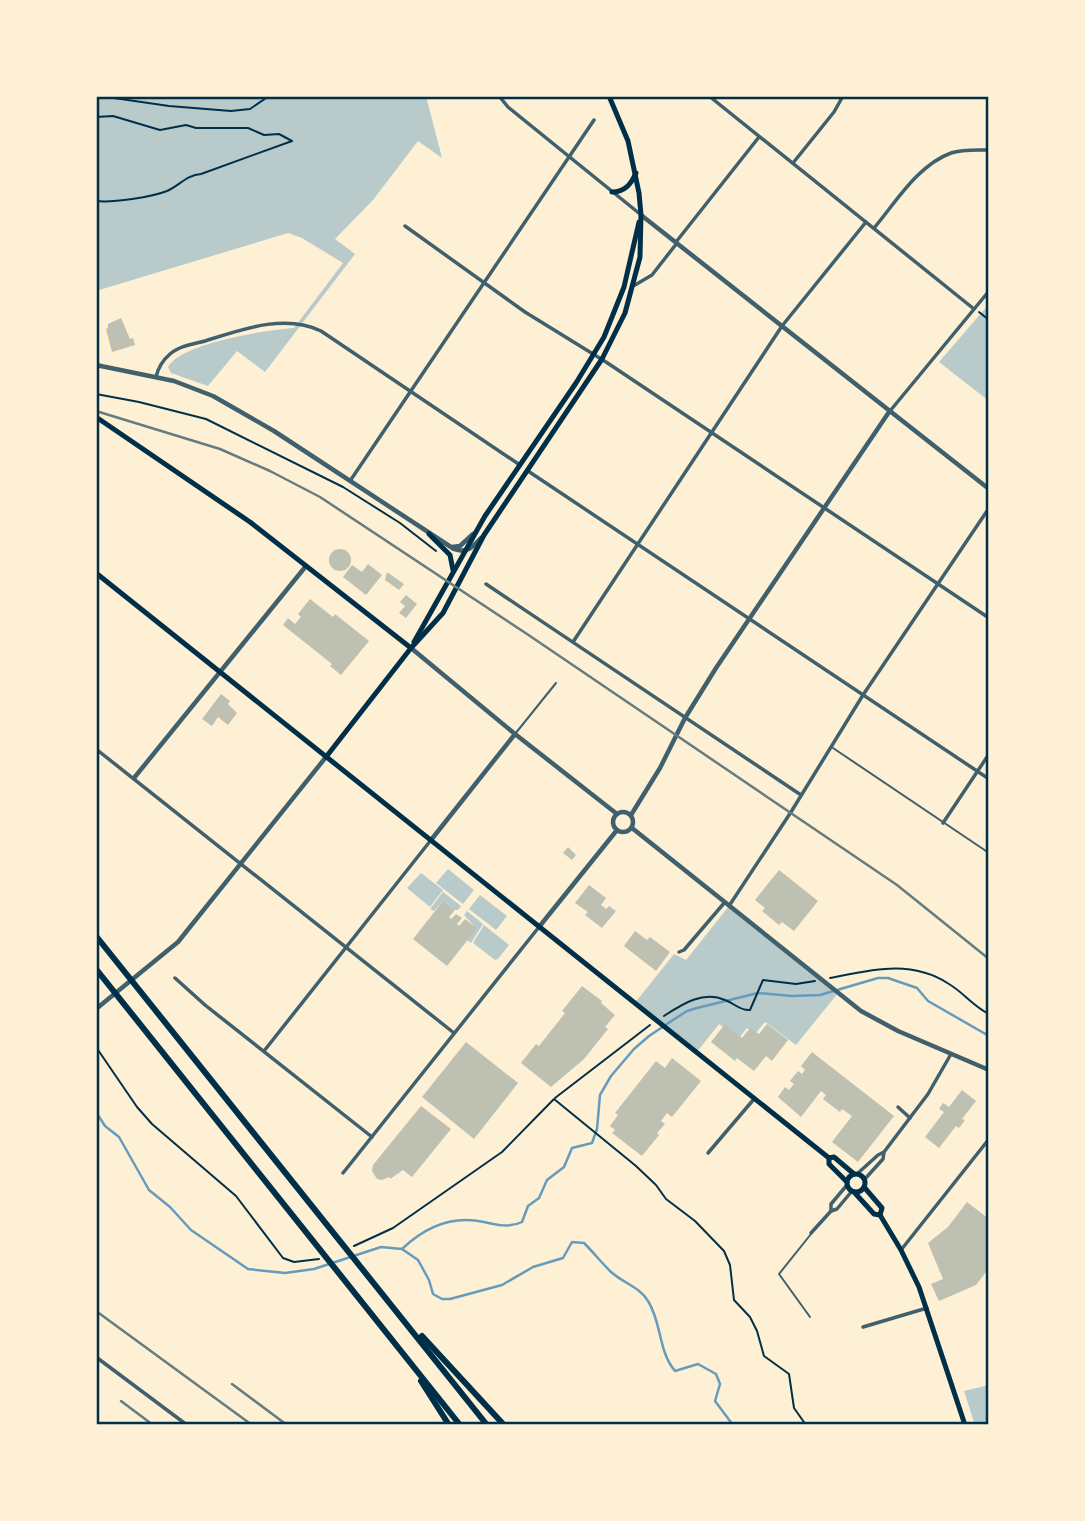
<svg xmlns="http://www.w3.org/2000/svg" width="1085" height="1521" viewBox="0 0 1085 1521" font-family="'Roboto Condensed',sans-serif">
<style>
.green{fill:#b9caca}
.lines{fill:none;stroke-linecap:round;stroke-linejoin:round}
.stream{stroke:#669bbc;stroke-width:2.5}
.building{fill:#bec0b2}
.path{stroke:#003049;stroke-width:2}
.service{stroke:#3f606c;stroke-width:2}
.minor{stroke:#3f606c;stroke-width:3.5}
.tertiary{stroke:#3f606c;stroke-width:4.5}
.secondary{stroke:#003049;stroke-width:5}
.primary{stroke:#003049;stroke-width:5}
.motorway{stroke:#003049;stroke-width:6}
.rail{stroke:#657d81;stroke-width:2.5}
.neatline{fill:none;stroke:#003049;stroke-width:2.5}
</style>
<rect width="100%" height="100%" fill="#fdf0d5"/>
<g class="green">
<path d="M96 96H426L442 158 418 141 373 200 335 239 355 254 265 372 237 351 208 386 171 373 168 367C181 343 267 330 294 328L343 263 302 238 288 233 96 291Z"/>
<path d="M989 304V401L939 362Z"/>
<path d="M448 869 474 890 463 904 436 883Z"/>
<path d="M421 873 443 890 430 907 407 888Z"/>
<path d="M443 892 461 906 458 910H455L443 901 434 911 430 909Z"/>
<path d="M480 895 507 916 496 930 469 909Z"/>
<path d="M729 906 838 993 796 1045 765 1022 755 1034 747 1028 739 1038 719 1024 696 1053 634 1004 674 954 686 960Z"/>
<path d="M467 911 483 924 471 943 467 940 476 928 464 915Z"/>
<path d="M484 925 509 945 498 959 495 960 473 943Z"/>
<path d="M989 1385V1425H975L964 1391Z"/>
</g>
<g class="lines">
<g class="stream">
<path d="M96 1112 105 1126 119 1137 149 1190 170 1207 191 1230 248 1269 285 1273 314 1269 381 1247 402 1249 418 1260 429 1280 433 1294 442 1299H450L502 1285 533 1267 563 1258 572 1242 584 1243C593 1252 601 1262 610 1271 621 1282 640 1287 648 1301 662 1323 658 1351 675 1371L698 1364 716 1374 720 1384 715 1401 733 1425"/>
<path d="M402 1249C425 1227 452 1215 484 1222 496 1225 510 1228 522 1222L528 1206 539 1198 547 1180 564 1167 572 1148 592 1143 597 1129 600 1095 611 1076 634 1049 649 1036 673 1020 687 1011 697 1008 758 993 792 996 820 995 878 978H888L917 988 928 1001 989 1036"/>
</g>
</g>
<g class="building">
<path d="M121 318 130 339 133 338 135 345 112 352 106 329 108 328V324Z"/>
<circle cx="340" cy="560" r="11"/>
<path d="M368 564 382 575 366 595 343 577 352 565 362 572Z"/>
<path d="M387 572 404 584 399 590 385 580Z"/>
<path d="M406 595 417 604 406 618 399 613 405 606 400 602Z"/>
<path d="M310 599 333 617 335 614 369 641 341 675 330 666 332 664 283 625 288 618 295 624 301 617 298 614Z"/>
<path d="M221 694 230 701 228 704 237 713 228 725 218 717 212 726 202 719Z"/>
<path d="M568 847 576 855 572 860 563 853Z"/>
<path d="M779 870 818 901 794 931 782 922 779 925 762 911 765 908 755 900Z"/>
<path d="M589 885 606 898 601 905 606 909 609 906 616 911 602 928 585 915 588 912 575 903Z"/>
<path d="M443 901 455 910 449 917 451 919 456 914 462 918 457 924 459 926 465 919 477 928 447 966 413 939Z"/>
<path d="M635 931 647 940 650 937 670 952 656 971 624 946Z"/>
<path d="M582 986 602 1001 601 1003 615 1015 605 1027 608 1029 584 1059 551 1087 521 1063 536 1044 539 1046 565 1013 562 1011Z"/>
<path d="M725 1024 742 1038 750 1028 759 1034 767 1024 788 1040 772 1061 766 1056 754 1071 737 1058 735 1061 711 1042Z"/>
<path d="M466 1042 518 1083 474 1139 422 1097Z"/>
<path d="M812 1052 894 1116 858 1162 832 1142 852 1116 842 1109 840 1112 823 1099 826 1095 821 1091 801 1117 778 1097 785 1087 789 1090 794 1084 790 1081 798 1071 802 1074 805 1070 801 1066Z"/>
<path d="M672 1058 701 1081 672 1117 667 1113 661 1121 665 1124 657 1133 659 1135 642 1156 612 1133 615 1130 610 1126 618 1115 615 1113 656 1061 665 1068Z"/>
<path d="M962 1090 976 1101 962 1119 965 1120 959 1128 956 1126 939 1148 925 1137 944 1112 939 1109 943 1103 949 1107Z"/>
<path d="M421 1106 451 1129 412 1177 403 1170 390 1179 389 1177 382 1180 377 1179 372 1171 373 1165Z"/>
<path d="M967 1202 989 1219 986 1228 989 1230V1268L976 1285 939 1301 931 1284 943 1279 928 1243 948 1227Z"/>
</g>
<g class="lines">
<g class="path">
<path d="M107 97 169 106 231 111 250 109 269 96"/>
<path d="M96 117 113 116 160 130 186 125 196 128H248L264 135 279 134 292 141 201 174C187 175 180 185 167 191 152 197 113 203 96 201"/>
<path d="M979 312 989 320"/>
<path d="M96 394 139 402 206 419 343 487 400 523 436 551"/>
<path d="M830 978C871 970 911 959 949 984 964 993 973 1006 989 1014"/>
<path d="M664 1016C681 1005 703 990 725 1000 734 1003 740 1011 750 1010L763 980 796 984 815 981"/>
<path d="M96 1047 137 1107 152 1124 236 1196 283 1258 294 1262 319 1259"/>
<path d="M555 1098 650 1025"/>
<path d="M354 1246 393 1228 502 1152 554 1099 636 1166 656 1185 666 1199 695 1221 724 1251 730 1265 734 1300 750 1317 757 1331 764 1356 789 1374 794 1408 806 1425"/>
</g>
<g class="service">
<path d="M515 734 556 683"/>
<path d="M833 748 989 853"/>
<path d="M810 1317 779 1274 811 1234"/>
</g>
<g class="minor">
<path d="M499 96 508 107 640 214"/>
<path d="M709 96 974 309"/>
<path d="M793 163 834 112 843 96"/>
<path d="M405 226 525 312 606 362 989 618"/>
<path d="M874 228C896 202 918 165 951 153 963 149 976 150 989 150"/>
<path d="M676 242 759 137"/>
<path d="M635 285 652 275 677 243"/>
<path d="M156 377C158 368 163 360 170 354 179 346 193 344 205 341 240 330 285 313 321 331L520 465"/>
<path d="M890 411 989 291"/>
<path d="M528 471 989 779"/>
<path d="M350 481 594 120"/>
<path d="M486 584 801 795"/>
<path d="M573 642 782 326 866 222"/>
<path d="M96 749 454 1033"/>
<path d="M943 823 989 754"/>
<path d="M729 906 791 812 863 695 989 508"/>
<path d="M679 952 684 950 725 902"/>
<path d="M175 978 205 1005 372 1137"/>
<path d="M264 1051 431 840"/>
<path d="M898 1107 910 1118"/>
<path d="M708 1153 754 1099"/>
<path d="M343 1173 539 927"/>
<path d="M857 1174 878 1155 884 1152"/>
<path d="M864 1180 883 1159 884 1152 928 1094 951 1054"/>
<path d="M831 1211V1204L847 1185"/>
<path d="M811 1233 831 1211 837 1209 852 1191"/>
<path d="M901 1250 989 1139"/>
<path d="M863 1327 927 1308"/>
<path d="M96 1357 187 1425"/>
</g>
<g class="tertiary">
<path d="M641 215 989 489"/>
<path d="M96 365 174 381 213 396 274 431 454 549C467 554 473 547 481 538"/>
<path d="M452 547 460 546 473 534"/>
<path d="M411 648 515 734 617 814"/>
<path d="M134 778 306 566"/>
<circle cx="623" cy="822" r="10"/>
<path d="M631 815 660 768 685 718 716 668 889 412"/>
<path d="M632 828 861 1011 898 1031 989 1070"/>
<path d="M431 840 515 734"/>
<path d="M539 927 617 830"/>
<path d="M96 1009 178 942 326 757"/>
</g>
<path class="secondary" d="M96 417 250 522 411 648"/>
<g class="primary">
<path d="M612 192C625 192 631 184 636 173"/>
<path d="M429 534 450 555 453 570"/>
<path d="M96 573 829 1158 834 1157 854 1174"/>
<path d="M414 642 485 516 576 383 604 337 624 287 639 222"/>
<path d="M326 757 411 648 443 613 484 535 602 359 625 313 640 257 641 215 639 193 628 141 609 96"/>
<path d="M829 1158V1164L847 1182"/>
<circle cx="856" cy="1183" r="9"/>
<path d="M864 1187 882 1208 880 1215"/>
<path d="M854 1192 874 1214 880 1215 901 1250 919 1287 965 1425"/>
</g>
<g class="motorway">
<path d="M96 936 487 1425"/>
<path d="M96 969 460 1425"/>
<path d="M422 1336 504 1425"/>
<path d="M421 1381 449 1425"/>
</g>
<g class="rail">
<path d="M96 411 220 449 270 471 320 497 527 634 897 885 989 959"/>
<path d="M96 1311 252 1425"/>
<path d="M232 1384 287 1425"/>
<path d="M121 1401 153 1425"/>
</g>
</g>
<rect width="1085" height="1521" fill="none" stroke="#fdf0d5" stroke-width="196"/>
<rect x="98" y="98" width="889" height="1325" class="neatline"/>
</svg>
